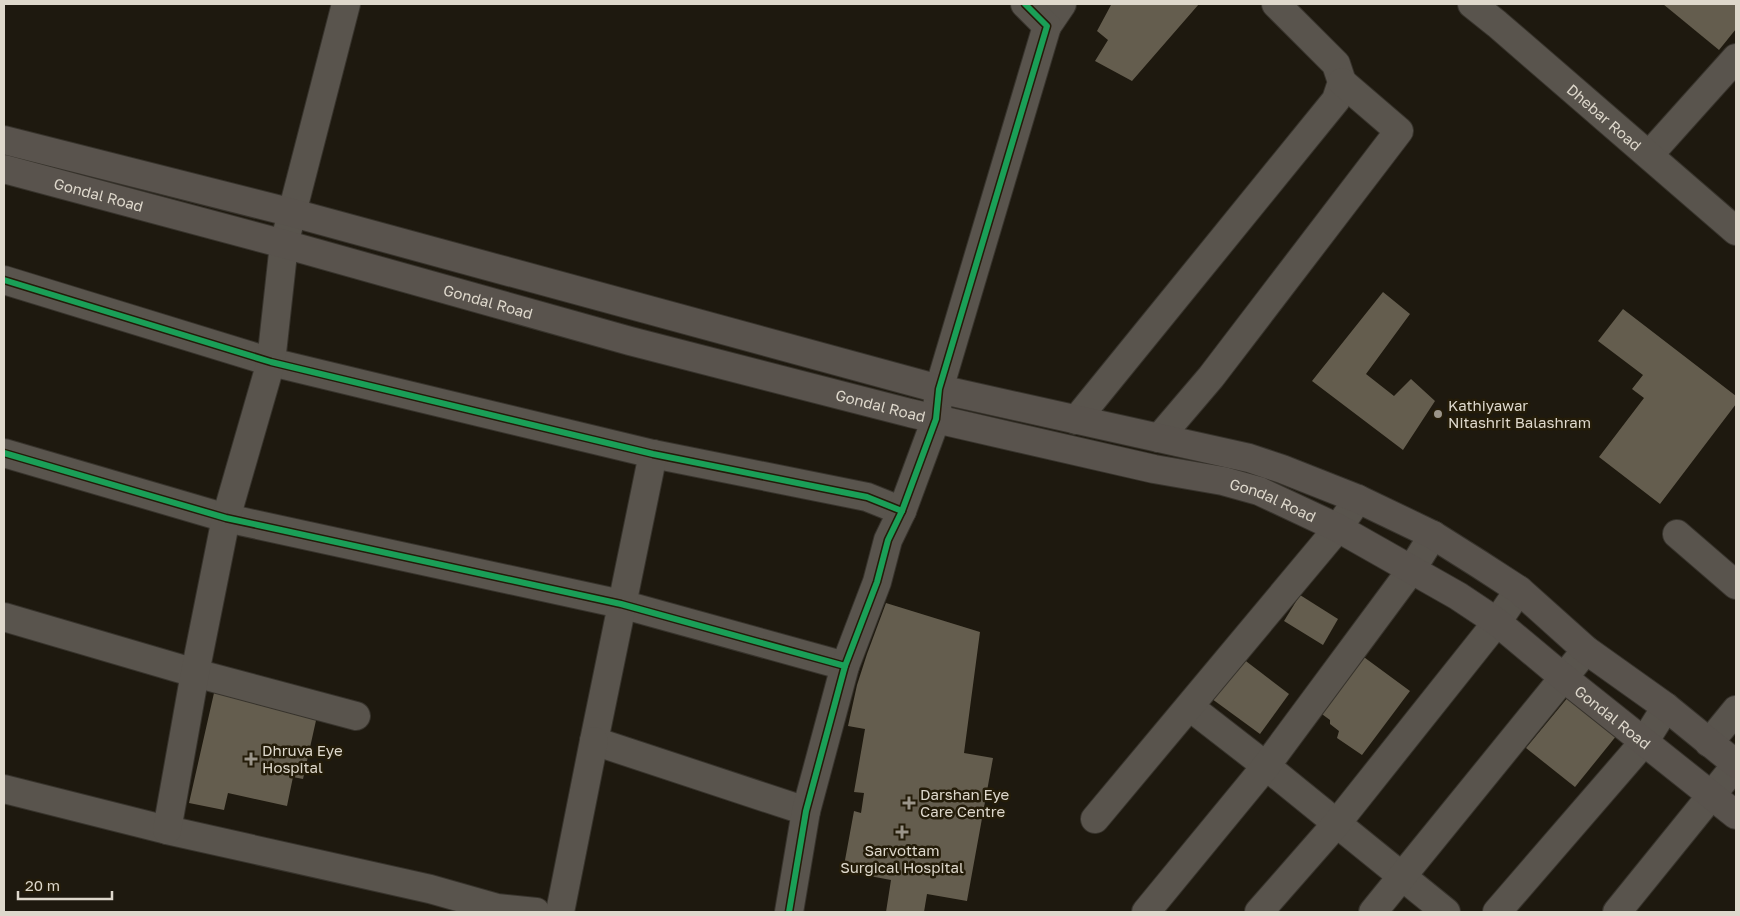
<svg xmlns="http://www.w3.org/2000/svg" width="1740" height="916" viewBox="0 0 1740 916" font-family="'Golos Text',sans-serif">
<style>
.building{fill:#645d4e}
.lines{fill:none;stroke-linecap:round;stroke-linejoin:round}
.minor-casing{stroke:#37332c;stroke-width:30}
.tertiary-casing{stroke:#37332c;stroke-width:30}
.secondary-casing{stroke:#37332c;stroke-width:30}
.minor{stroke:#59544d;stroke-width:28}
.tertiary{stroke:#59544d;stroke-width:28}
.secondary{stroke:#59534d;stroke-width:28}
.cycleway-casing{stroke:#241c09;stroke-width:9}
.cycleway{stroke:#1a9f57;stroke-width:6}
.poi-dot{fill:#9b958a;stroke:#241c09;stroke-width:2}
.labels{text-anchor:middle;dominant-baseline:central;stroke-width:5;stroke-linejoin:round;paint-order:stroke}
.street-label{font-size:15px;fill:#ded8cc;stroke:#241c09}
.poi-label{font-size:15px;fill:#ded8cc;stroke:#241c09;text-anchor:start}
</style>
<rect width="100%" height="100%" fill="#1e190f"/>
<g class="building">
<path d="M1109 4H1199L1132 81 1095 61 1108 40 1097 31 1111 5Z"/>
<path d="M1663 4H1736V29L1719 50Z"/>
<path d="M1383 292 1410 314 1366 374 1394 396 1411 379 1435 401 1403 450 1312 381Z"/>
<path d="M1623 309 1736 396V404L1660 504 1599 457 1644 398 1632 389 1643 375 1598 341Z"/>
<path d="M1300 595 1338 619 1323 645 1284 621Z"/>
<path d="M886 603 980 632 964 753 993 758 967 901 927 894 924 912H886L891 880 843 871 854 811 861 813 864 793 854 792 865 729 848 726 857 685 867 654Z"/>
<path d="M1357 652 1410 691 1362 755 1337 738 1339 731 1330 724V720L1315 709Z"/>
<path d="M1238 655 1289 694 1260 734 1208 696Z"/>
<path d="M214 693 317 716 303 779 293 777 287 806 228 793 224 810 189 803Z"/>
<path d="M1569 696 1617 735 1575 787 1526 748Z"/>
</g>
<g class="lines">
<defs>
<g id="minor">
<path d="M1047 26 1062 4"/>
<path d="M1649 155 1736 58"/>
<path d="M4 280 271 362 653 454 867 497 902 511"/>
<path d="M1076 420 1336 100 1342 82 1336 64 1276 4"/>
<path d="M1159 438 1211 377 1399 131 1342 82"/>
<path d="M4 453 226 518 621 604 845 666"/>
<path d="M653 454 594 741 806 811"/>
<path d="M1677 534 1736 585"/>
<path d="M4 617 195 673 356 716"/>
<path d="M1190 707 1266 766 1446 912"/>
<path d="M1709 743 1736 710"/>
<path d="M4 789 167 830 430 889 497 908 536 912"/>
<path d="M1095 819 1338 528 1358 499"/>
<path d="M167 830 195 673 226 518 271 362 284 244 346 4"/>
<path d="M560 912 594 741"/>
<path d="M789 912 806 811 845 666 877 582 888 540 902 511 936 419 939 389 1047 26 1025 4"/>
<path d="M1146 912 1266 766 1412 569 1433 535"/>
<path d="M1259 912 1337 823 1497 622 1519 590"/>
<path d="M1373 912 1586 650"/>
<path d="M1497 912 1644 742 1666 707"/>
<path d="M1617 912 1736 765"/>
</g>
<g id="tertiary">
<path id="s1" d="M1472 4 1497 24 1736 231"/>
</g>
<g id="secondary">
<path d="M4 140 293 213 939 389 1249 458 1282 469 1358 499 1433 535 1479 564 1519 590 1586 650 1666 707 1736 764"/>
<path id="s2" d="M4 169 284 244 630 341 910 413 1154 469 1223 481 1259 491 1338 528 1458 596 1497 622 1564 678 1736 815"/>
</g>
</defs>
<use href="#minor" class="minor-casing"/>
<use href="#tertiary" class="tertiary-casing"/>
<use href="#secondary" class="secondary-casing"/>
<use href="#minor" class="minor"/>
<use href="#tertiary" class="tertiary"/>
<use href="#secondary" class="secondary"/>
<defs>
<g id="cycleway">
<path d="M4 280 271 362 653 454 867 497 902 511"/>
<path d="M4 453 226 518 621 604 845 666"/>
<path d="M789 912 806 811 845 666 877 582 888 540 902 511 936 419 939 389 1047 26 1025 4"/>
</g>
</defs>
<use href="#cycleway" class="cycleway-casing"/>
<use href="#cycleway" class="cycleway"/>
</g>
<g class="poi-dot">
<circle cx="1438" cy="414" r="5"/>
<path d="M248.5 751.5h5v5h5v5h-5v5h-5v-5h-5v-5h5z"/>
<path d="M906.5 795.5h5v5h5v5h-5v5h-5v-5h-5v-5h5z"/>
<path d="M899.5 824.5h5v5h5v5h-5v5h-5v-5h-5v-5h5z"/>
</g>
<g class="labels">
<g class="street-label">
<text stroke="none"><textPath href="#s1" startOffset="174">Dhebar Road</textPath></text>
<text stroke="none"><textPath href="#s2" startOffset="98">Gondal Road</textPath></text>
<text stroke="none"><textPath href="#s2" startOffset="502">Gondal Road</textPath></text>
<text stroke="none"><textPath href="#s2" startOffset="908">Gondal Road</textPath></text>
<text stroke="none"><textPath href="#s2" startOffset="1312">Gondal Road</textPath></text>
<text stroke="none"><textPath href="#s2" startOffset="1718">Gondal Road</textPath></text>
</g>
<g class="poi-label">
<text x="1448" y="405">Kathiyawar<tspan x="1448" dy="17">Nitashrit Balashram</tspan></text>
<text x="262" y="750">Dhruva Eye<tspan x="262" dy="17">Hospital</tspan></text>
<text x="920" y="794">Darshan Eye<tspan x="920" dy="17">Care Centre</tspan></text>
<text x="902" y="850" text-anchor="middle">Sarvottam<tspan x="902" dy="17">Surgical Hospital</tspan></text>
</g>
</g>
<rect width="1740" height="916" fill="none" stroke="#ded8cc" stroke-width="10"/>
<path d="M18 891v8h94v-8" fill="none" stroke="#ded8cc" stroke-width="2.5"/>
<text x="25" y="891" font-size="15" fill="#ded8cc" stroke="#241c09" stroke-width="4" paint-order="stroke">20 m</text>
</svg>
